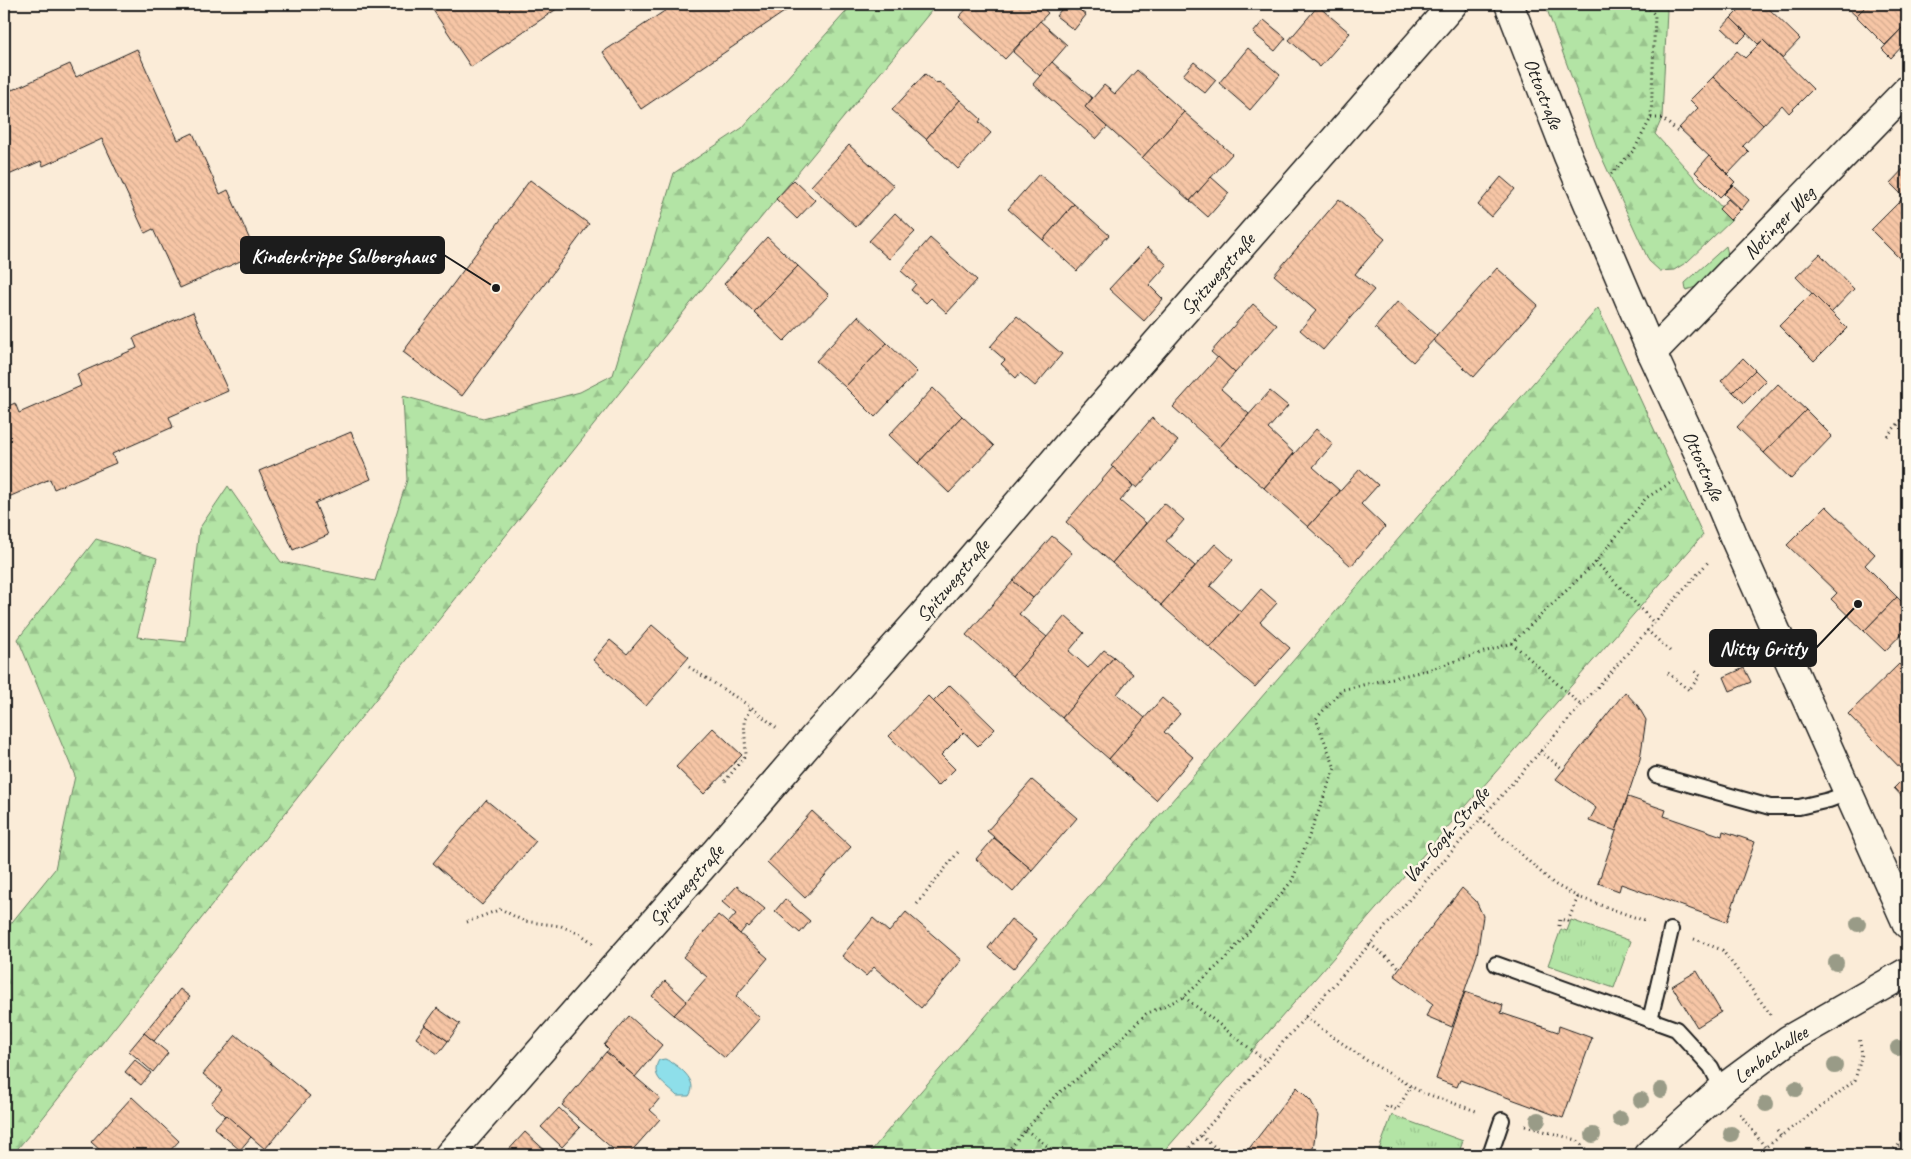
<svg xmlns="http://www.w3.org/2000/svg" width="1911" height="1159" viewBox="0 0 1911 1159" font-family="Caveat,sans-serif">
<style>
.grass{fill:#b3e4a5;stroke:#688060}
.forest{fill:url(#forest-firs);stroke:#688060}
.park{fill:url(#park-tufts);stroke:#688060}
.water{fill:#8edfea;stroke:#609198}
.building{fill:url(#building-back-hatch);stroke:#1c1c1c}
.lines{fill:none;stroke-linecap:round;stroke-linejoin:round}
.lane-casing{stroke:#1c1c1c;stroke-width:18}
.street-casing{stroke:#1c1c1c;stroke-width:31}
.secondary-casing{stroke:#1c1c1c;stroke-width:31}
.path{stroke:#1c1c1c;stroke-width:3;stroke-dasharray:1 4;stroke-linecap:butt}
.lane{stroke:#fcf5e5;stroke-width:14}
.street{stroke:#fcf5e5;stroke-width:28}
.secondary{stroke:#fcf5e5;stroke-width:28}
.tree{fill:#999b87}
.labels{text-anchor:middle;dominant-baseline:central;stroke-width:5;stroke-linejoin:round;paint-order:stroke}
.street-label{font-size:20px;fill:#1c1c1c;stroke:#fcf5e5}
.leader{fill:none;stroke:#1c1c1c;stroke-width:2}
.callout-dot{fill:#1c1c1c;stroke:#fcf5e5;stroke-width:2}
.callout{fill:#1c1c1c;stroke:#1c1c1c;stroke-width:2}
.callout-label{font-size:21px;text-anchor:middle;font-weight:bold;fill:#fff}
</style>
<defs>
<pattern id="forest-firs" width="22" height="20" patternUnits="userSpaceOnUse" patternTransform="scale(1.25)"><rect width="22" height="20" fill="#b3e4a5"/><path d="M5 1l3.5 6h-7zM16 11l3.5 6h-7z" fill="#99c38d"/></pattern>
<pattern id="park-tufts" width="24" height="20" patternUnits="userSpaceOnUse" patternTransform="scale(1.25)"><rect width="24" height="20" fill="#b3e4a5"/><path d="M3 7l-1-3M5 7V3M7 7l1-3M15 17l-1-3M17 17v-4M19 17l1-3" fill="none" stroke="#99c38d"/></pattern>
<pattern id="building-back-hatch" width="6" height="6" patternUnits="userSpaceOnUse" patternTransform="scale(1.25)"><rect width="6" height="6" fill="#f7c6a6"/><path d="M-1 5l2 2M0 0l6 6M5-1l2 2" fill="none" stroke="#d3aa8e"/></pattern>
</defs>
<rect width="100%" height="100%" fill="#fbecd8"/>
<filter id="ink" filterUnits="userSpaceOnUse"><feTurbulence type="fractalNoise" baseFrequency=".02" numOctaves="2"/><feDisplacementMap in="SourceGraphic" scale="10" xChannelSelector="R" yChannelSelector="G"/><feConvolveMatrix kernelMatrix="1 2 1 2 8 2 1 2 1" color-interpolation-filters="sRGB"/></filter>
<g filter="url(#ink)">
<path class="grass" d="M1726 246 1729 258 1699 286 1686 290 1685 283Z"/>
<g class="forest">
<path d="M853 4H937L690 304 30 1134 12 1155H4V932L55 869 75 776 18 639 96 539 157 558 137 637 186 642 199 529 228 486 281 562 375 581 407 480 403 396 483 418 580 392 613 375 674 173 742 128Z"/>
<path d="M1545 4H1661L1667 10 1662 118 1655 134 1732 219 1687 262 1674 270 1660 271 1649 261 1597 147Z"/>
<path d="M1598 308 1703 535 1161 1155H868L902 1113Z"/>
</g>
<g class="park">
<path d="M1571 920 1631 941 1614 988 1548 965 1561 929 1567 931Z"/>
<path d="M1392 1115 1463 1141 1458 1155H1377Z"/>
</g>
<path class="water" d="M665 1059C678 1065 700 1081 689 1096H677C666 1085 649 1077 659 1060Z"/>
<g class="building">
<path d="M436 4H564L471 67 431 7Z"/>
<path d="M675 4H791L793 6 641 109 603 52Z"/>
<path d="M971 4H1038L1048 13 1005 59 959 17Z"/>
<path d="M1066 4H1072L1086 15 1074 30 1056 16Z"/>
<path d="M1745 4H1764L1800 39 1782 58 1763 40 1758 44 1731 18Z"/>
<path d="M1843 4H1868L1856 16Z"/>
<path d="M1868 4H1907V23L1885 45 1856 16Z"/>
<path d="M1318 6 1350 33 1320 67 1289 40Z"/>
<path d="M1731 18 1747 34 1738 43 1722 28Z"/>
<path d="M1264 20 1286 38 1275 51 1253 33Z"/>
<path d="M1040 21 1067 45 1040 76 1013 52Z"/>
<path d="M1907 23V41L1891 58 1882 49Z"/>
<path d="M1763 40 1813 89 1789 113 1782 105 1763 125 1713 77 1737 51 1745 58Z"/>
<path d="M1248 48 1280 75 1250 110 1219 83Z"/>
<path d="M137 49 178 140 193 133 220 194 228 190 256 254 180 288 153 229 145 233 102 139 43 166 41 161 4 177V81L7 80 12 90 70 64 76 77Z"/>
<path d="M1052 62 1092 98 1085 107 1107 127 1096 139 1033 84Z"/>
<path d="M1194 62 1216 80 1205 93 1183 75Z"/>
<path d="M1137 70 1184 112 1142 158 1085 107 1104 85 1115 94Z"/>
<path d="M925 74 937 84 939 82 960 100 926 139 892 110Z"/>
<path d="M1713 77 1763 125 1743 146 1749 152 1728 174 1679 128 1698 108 1690 100Z"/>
<path d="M960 100 981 119 979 122 991 133 958 169 926 139Z"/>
<path d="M1184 112 1232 154 1190 201 1142 158Z"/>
<path d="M849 145 894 186 856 227 811 186Z"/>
<path d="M1709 156 1735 182 1720 197 1695 172Z"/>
<path d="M1907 165V200L1890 183Z"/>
<path d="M1039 174 1074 204 1043 240 1008 209Z"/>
<path d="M1211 177 1229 193 1208 217 1190 201Z"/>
<path d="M1501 177 1515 189 1491 217 1478 205Z"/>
<path d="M530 180 589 224 462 396 403 352Z"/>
<path d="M794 180 815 200 797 219 776 199Z"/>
<path d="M1733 185 1749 200 1741 210 1724 194Z"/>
<path d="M1904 197 1907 200V261L1905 264 1871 230Z"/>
<path d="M1339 199 1385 239 1355 274 1374 290 1323 350 1300 330 1316 311 1274 275Z"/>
<path d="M1728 199 1740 210 1730 220 1719 209Z"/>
<path d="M1074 204 1109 235 1077 271 1043 240Z"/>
<path d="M895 213 915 232 889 259 869 241Z"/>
<path d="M767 237 798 266 754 312 724 284Z"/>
<path d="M930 238 977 280 947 313 931 298 926 303 911 290 916 284 901 271Z"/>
<path d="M1148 247 1167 265 1149 285 1163 299 1144 321 1109 289Z"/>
<path d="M1820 254 1854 289 1831 313 1796 277Z"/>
<path d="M798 266 829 295 784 341 754 312Z"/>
<path d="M1497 268 1538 305 1474 377 1433 340Z"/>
<path d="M1812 293 1847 328 1814 361 1779 326Z"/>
<path d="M1398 301 1437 336 1413 362 1375 328Z"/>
<path d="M1253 304 1277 325 1235 373 1211 352Z"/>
<path d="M193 312 228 391 169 417 173 427 112 454 116 463 54 489 50 479 4 499V408L15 403 19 413 81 386 77 374 137 348 133 338Z"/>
<path d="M858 316 887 343 845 387 816 361Z"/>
<path d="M1017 316 1062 354 1035 386 1020 373 1016 378 1001 364 1005 360 990 347Z"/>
<path d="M887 343 917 372 875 417 845 387Z"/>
<path d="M1218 357 1235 373 1221 389 1249 414 1219 448 1173 407Z"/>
<path d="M1743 358 1755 370 1733 392 1721 381Z"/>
<path d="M1755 370 1766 381 1744 403 1733 392Z"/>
<path d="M1778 384 1806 410 1764 453 1737 427Z"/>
<path d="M933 388 962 416 918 463 889 435Z"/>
<path d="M1270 391 1288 406 1268 429 1294 453 1264 488 1219 448Z"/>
<path d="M1806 410 1832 436 1791 479 1764 453Z"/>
<path d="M962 416 994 446 949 493 918 463Z"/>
<path d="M1152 418 1178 441 1137 488 1111 466Z"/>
<path d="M1316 429 1333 444 1313 467 1340 491 1308 527 1264 488Z"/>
<path d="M351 432 371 479 315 503 328 535 293 550 259 471Z"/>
<path d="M1113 467 1133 486 1120 501 1146 523 1112 563 1066 522Z"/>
<path d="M1360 469 1378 485 1361 504 1385 527 1351 566 1308 527Z"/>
<path d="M1164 503 1184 520 1166 541 1195 566 1161 605 1112 563Z"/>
<path d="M1826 506 1875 554 1865 565 1897 597 1864 631 1831 599 1837 593 1787 545Z"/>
<path d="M1052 536 1072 553 1033 598 1013 581Z"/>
<path d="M1215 544 1233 560 1210 586 1241 612 1210 648 1161 605Z"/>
<path d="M1013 581 1033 598 1019 614 1047 637 1013 676 966 635Z"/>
<path d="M1261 589 1277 603 1260 622 1290 648 1255 687 1210 648Z"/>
<path d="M1897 597 1907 607V628L1885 651 1864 631Z"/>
<path d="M1065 616 1084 633 1069 651 1088 668 1104 650 1114 657 1062 718 1013 676Z"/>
<path d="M652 625 689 657 646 706 593 660 610 640 627 654Z"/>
<path d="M1114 657 1133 674 1117 694 1145 718 1109 759 1062 718Z"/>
<path d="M1899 664 1907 673V775L1848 714Z"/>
<path d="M1744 668 1751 682 1730 691 1724 677Z"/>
<path d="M950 685 995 729 978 746 933 702Z"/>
<path d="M1625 692 1638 706 1646 720 1640 759 1616 831 1589 821 1596 808 1556 779Z"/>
<path d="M928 696 964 732 941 755 955 769 938 786 889 736Z"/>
<path d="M1162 698 1180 714 1164 732 1193 757 1156 800 1109 759Z"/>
<path d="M713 728 742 755 704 794 676 767Z"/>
<path d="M1907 775V802L1894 788Z"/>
<path d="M1032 780 1077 818 1032 870 987 831Z"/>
<path d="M1628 797 1666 810 1664 816 1722 836 1723 831 1755 842 1727 922 1621 884 1619 891 1598 883Z"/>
<path d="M486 800 536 841 482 905 433 863Z"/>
<path d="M812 811 851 847 805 898 767 862Z"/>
<path d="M994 838 1032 870 1013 892 976 859Z"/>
<path d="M737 886 765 909 749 927 747 925 740 934 728 923 736 914 722 902Z"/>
<path d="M1462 888 1476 901 1483 916 1477 955 1452 1027 1426 1016 1433 1004 1394 975Z"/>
<path d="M785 899 810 921 800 933 775 911Z"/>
<path d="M906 912 962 960 921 1008 874 967 866 976 842 956 873 918 889 932Z"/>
<path d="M718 915 768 958 736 996 760 1018 725 1058 674 1015 707 977 683 957Z"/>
<path d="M1011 919 1037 939 1013 969 988 948Z"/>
<path d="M1697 971 1721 1012 1697 1027 1672 986Z"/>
<path d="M665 981 687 1001 674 1015 652 996Z"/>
<path d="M180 989 190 997 154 1041 144 1033Z"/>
<path d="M1465 992 1503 1005 1501 1013 1558 1032 1559 1026 1592 1038 1563 1118 1460 1080 1457 1087 1436 1079Z"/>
<path d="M437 1008 460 1024 448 1041 425 1025Z"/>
<path d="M629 1016 662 1045 635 1077 606 1052 609 1050 604 1045Z"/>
<path d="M425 1025 448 1041 438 1054 416 1038Z"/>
<path d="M144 1033 168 1053 153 1072 129 1051Z"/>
<path d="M236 1035 310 1096 265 1149 211 1103 222 1090 203 1074Z"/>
<path d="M606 1052 660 1098 650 1110 660 1119 628 1155H620L562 1105Z"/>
<path d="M135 1060 151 1073 141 1085 125 1072Z"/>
<path d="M1297 1087 1311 1101 1318 1116 1312 1155H1244Z"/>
<path d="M132 1097 179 1141 166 1155H100L102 1152 91 1142Z"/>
<path d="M559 1108 580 1128 562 1147 541 1127Z"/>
<path d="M226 1115 251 1137 240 1150 214 1128Z"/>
<path d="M525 1132 550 1155H504Z"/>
</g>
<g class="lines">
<defs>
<g id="lane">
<path d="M1656 775 1770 807H1799L1829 800 1848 793"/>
<path d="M1496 964 1676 1029 1711 1067 1722 1089"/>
<path d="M1650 1020 1671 930"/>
<path d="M1490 1155 1502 1120"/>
</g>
<g id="street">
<path id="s1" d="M449 1155 717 850 815 736 923 615 1070 442 1453 4"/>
<path id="s2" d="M1648 1155 1722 1089 1788 1040 1907 972"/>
</g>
<g id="secondary">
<path id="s3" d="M1509 4 1568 156 1652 353 1703 463 1734 537 1907 924"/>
<path id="s4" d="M1652 353 1907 90"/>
</g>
</defs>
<use href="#lane" class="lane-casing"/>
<use href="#street" class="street-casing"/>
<use href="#secondary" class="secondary-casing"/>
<g class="path">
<path d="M1651 118H1662L1677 131"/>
<path d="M1611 174 1634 150 1651 118 1655 15 1645 4"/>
<path d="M1887 436 1907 414"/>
<path d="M1596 562 1654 623"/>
<path d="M1647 630 1672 653"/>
<path d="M1512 643 1581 705"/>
<path d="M689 667 751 707 779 730"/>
<path d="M1668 673 1689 690 1700 676 1695 671"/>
<path d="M1540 751 1564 770"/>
<path d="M725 781 746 755 744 721 751 707"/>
<path d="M1481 818 1554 884 1578 897 1648 922"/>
<path d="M917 904 959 851"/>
<path d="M467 922 501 909 523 921 561 926 582 935 593 943"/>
<path d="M1559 926 1560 919 1568 921 1578 897"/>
<path d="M1694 939 1722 950 1771 1015"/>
<path d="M1370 944 1400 968"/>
<path d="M1184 997 1266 1061"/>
<path d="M1305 1017 1366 1060 1421 1092 1479 1112"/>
<path d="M1384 1112 1387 1106 1397 1110 1411 1086"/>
<path d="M1740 1114 1771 1155"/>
<path d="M1525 1126 1577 1140 1591 1155"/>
<path d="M1026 1130 1059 1155"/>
<path d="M1777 1131 1781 1136"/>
<path d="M1201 1136 1225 1155"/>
<path d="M1004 1155 1055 1096 1093 1066 1146 1014 1184 997 1226 958 1292 881 1335 768 1316 719 1341 690 1428 670 1512 643 1596 562 1646 498 1677 479"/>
<path d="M1183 1155 1710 560"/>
<path d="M1755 1155 1826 1103 1855 1080 1862 1054 1859 1037"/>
<path d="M1886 1155 1907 1139"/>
</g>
<use href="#lane" class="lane"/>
<use href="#street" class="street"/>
<use href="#secondary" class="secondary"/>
</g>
<g class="tree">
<circle cx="1858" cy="924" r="8"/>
<circle cx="1836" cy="963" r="8"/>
<circle cx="1898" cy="1048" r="8"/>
<circle cx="1835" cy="1066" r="8"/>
<circle cx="1796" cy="1089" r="8"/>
<circle cx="1661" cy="1090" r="8"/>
<circle cx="1641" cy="1100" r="8"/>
<circle cx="1766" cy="1104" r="8"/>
<circle cx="1620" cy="1119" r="8"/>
<circle cx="1538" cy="1120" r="8"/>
<circle cx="1731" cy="1134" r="8"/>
<circle cx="1593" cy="1135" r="8"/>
</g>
</g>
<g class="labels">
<g class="street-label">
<text stroke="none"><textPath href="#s3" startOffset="96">Ottostraße</textPath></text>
<text stroke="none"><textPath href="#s4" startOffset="182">Notinger Weg</textPath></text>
<text stroke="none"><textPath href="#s1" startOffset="1169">Spitzwegstraße</textPath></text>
<text stroke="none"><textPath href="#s3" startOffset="501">Ottostraße</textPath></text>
<text stroke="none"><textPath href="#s1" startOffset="764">Spitzwegstraße</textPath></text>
<text transform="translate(1446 835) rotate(-49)">Van-Gogh-Straße</text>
<text stroke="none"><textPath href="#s1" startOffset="359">Spitzwegstraße</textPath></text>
<text stroke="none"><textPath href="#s2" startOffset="159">Lenbachallee</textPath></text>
</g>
</g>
<path class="leader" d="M496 288L444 255M1858 604L1816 648"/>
<g class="callout-dot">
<circle cx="496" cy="288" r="5"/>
<circle cx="1858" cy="604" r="5"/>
</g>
<g class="callout">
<rect x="241" y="237" width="203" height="36" rx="5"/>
<rect x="1710" y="630" width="106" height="36" rx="5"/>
</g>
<g class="callout-label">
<text x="343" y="263">Kinderkrippe Salberghaus</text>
<text x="1763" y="655">Nitty Gritty</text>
</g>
<rect width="1911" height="1159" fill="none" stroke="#fcf5e5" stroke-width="20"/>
<rect x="10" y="10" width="1891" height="1139" fill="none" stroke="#1c1c1c" stroke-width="2" filter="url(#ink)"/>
</svg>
